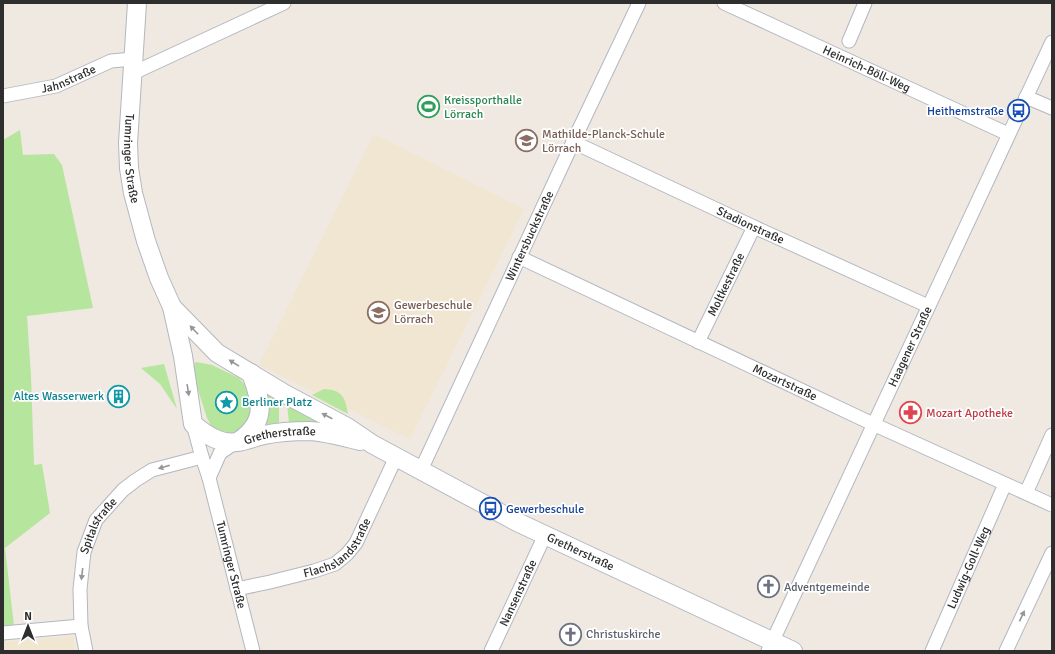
<svg xmlns="http://www.w3.org/2000/svg" width="1055" height="654" viewBox="0 0 1055 654" font-family="Signika,sans-serif">
<style>
.education{fill:#f0e6d1}
.green{fill:#b6e59e}
.lines{fill:none;stroke-linecap:round;stroke-linejoin:round}
.minor-casing{stroke:#b4b7c1;stroke-width:15}
.secondary-casing{stroke:#b4b7c1;stroke-width:20}
.minor{stroke:#fff;stroke-width:13}
.secondary{stroke:#fff;stroke-width:18}
.oneway{fill:#969696}
.labels{text-anchor:middle;dominant-baseline:central;stroke-width:3.5;stroke-linejoin:round;paint-order:stroke}
.street-label{font-size:12px;fill:#2e2e2e;stroke:#fff}
.leisure-label{font-size:12px;fill:#27864d;stroke:#fff;text-anchor:start}
.transit-label{font-size:12px;fill:#164399;stroke:#fff;text-anchor:end}
.education-label{font-size:12px;fill:#785e54;stroke:#fff;text-anchor:start}
.culture-label{font-size:12px;fill:#0d838f;stroke:#fff;text-anchor:end}
.health-label{font-size:12px;fill:#be3a42;stroke:#fff;text-anchor:start}
.worship-label{font-size:12px;fill:#5b616d;stroke:#fff;text-anchor:start}
</style>
<rect width="100%" height="100%" fill="#efe9e1"/>
<g class="education">
<path d="M374 134 524 209 410 439 259 365Z"/>
<path d="M73 636 75 651H3V642Z"/>
</g>
<g class="green">
<path d="M20 130 23 155 54 154 62 165 93 308 27 316 31 376 34 465 42 464 50 513 5 548 14 626 3 627V140Z"/>
<path d="M196 362 212 365 239 378 251 392 254 413 236 437 214 431 207 418 191 368Z"/>
<path d="M164 364 177 409 160 384 141 368Z"/>
<path d="M324 389C343 390 345 398 348 414L312 395Z"/>
<path d="M267 392 279 399V426L266 428 268 410Z"/>
<path d="M287 403 344 432 289 424Z"/>
</g>
<g class="lines">
<defs>
<g id="minor">
<path id="s1" d="M724 3 1008 134"/>
<path d="M849 41 865 3"/>
<path d="M131 74 284 3"/>
<path id="s2" d="M3 96 56 86 111 61 133 59"/>
<path d="M1026 97 1052 108"/>
<path id="s3" d="M573 142 754 227 928 306"/>
<path id="s4" d="M519 257 873 424 1052 505"/>
<path id="s5" d="M698 342 754 227"/>
<path id="s6" d="M193 424 202 457 209 478 253 651"/>
<path id="s7" d="M421 470 573 142 639 3"/>
<path d="M209 478 220 453 236 442"/>
<path d="M1026 493 1052 435"/>
<path id="s8" d="M237 589 270 582 314 571 335 564 347 554 356 543 396 457"/>
<path d="M3 633 81 626"/>
<path id="s9" d="M86 651 81 626 80 589 84 552 96 520 123 490 136 480 152 470 202 457"/>
<path id="s10" d="M491 651 545 535"/>
<path id="s11" d="M768 651 1052 42"/>
<path id="s12" d="M932 651 1005 484"/>
<path d="M1006 651 1052 553"/>
</g>
<g id="secondary">
<path id="s13" d="M137 3 128 143 129 168 133 193 146 241 159 278 172 307 183 356 193 424C205 434 220 445 237 442 246 441 255 437 264 435 278 432 294 431 309 431 327 432 344 437 360 441"/>
<path id="s14" d="M172 307 217 353 285 394 347 427 372 444 517 522 793 651"/>
<path d="M239 441C268 421 261 402 251 373"/>
</g>
</defs>
<use href="#minor" class="minor-casing"/>
<use href="#secondary" class="secondary-casing"/>
<use href="#minor" class="minor"/>
<use href="#secondary" class="secondary"/>
</g>
<defs><path id="oneway-solid" d="M-6-.8H1V-3.2L6.5 0L1 3.2V.8H-6Z"/></defs>
<g class="oneway">
<use href="#oneway-solid" transform="translate(194 330) rotate(-134)"/>
<use href="#oneway-solid" transform="translate(234 363) rotate(-148)"/>
<use href="#oneway-solid" transform="translate(188 390) rotate(81)"/>
<use href="#oneway-solid" transform="translate(327 416) rotate(-152)"/>
<use href="#oneway-solid" transform="translate(164 467) rotate(164)"/>
<use href="#oneway-solid" transform="translate(82 574) rotate(97)"/>
<use href="#oneway-solid" transform="translate(1022 616) rotate(-65)"/>
</g>
<defs>
<symbol id="stadium-ring" viewBox="-11 -11 22 22"><circle r="9.5" fill="#fff" stroke="#2e9e5b" stroke-width="1.5"/><path d="M0-5a6.5 5 0 1 0 0 10a6.5 5 0 1 0 0-10ZM-3.5-1.8h7v3.6h-7Z" fill="#2e9e5b"/></symbol>
<symbol id="bus-ring" viewBox="-11 -11 22 22"><circle r="9.5" fill="#fff" stroke="#1a4fb4" stroke-width="1.5"/><path d="M-5-6H5V4H4V6H2V4H-2V6H-4V4H-5ZM-3.5-4V0h7V-4ZM-3.5 1.2v1.5H-2V1.2ZM2 1.2v1.5H3.5V1.2Z" fill="#1a4fb4"/></symbol>
<symbol id="school-ring" viewBox="-11 -11 22 22"><circle r="9.5" fill="#fff" stroke="#8d6e63" stroke-width="1.5"/><path d="M0-5L7-2L0 1L-7-2ZM-4 1L0 2.5L4 1V4Q0 6-4 4Z" fill="#8d6e63"/></symbol>
<symbol id="university-ring" viewBox="-11 -11 22 22"><circle r="9.5" fill="#fff" stroke="#8d6e63" stroke-width="1.5"/><path d="M0-5L7-2L0 1L-7-2ZM-4 1L0 2.5L4 1V4Q0 6-4 4Z" fill="#8d6e63"/></symbol>
<symbol id="building-ring" viewBox="-11 -11 22 22"><circle r="9.5" fill="#fff" stroke="#0f9aa8" stroke-width="1.5"/><path d="M-4-6H4V6H1V3H-1V6H-4ZM-2.5-4.3h1.7v1.8h-1.7ZM.8-4.3h1.7v1.8H.8ZM-2.5-1h1.7V.8h-1.7ZM.8-1h1.7V.8H.8Z" fill="#0f9aa8"/></symbol>
<symbol id="sight-ring" viewBox="-11 -11 22 22"><circle r="9.5" fill="#fff" stroke="#0f9aa8" stroke-width="1.5"/><path d="M0-6L1.8-2.2L6-1.7L2.9 1.2L3.7 5.4L0 3.3L-3.7 5.4L-2.9 1.2L-6-1.7L-1.8-2.2Z" fill="#0f9aa8"/></symbol>
<symbol id="pharmacy-ring" viewBox="-11 -11 22 22"><circle r="9.5" fill="#fff" stroke="#e0444e" stroke-width="1.5"/><path d="M-2-6h4v4h4v4h-4v4h-4v-4h-4v-4h4Z" fill="#e0444e"/></symbol>
<symbol id="church-ring" viewBox="-11 -11 22 22"><circle r="9.5" fill="#fff" stroke="#6b7280" stroke-width="1.5"/><path d="M-1.2-6h2.4v3.5h3.3v2.4h-3.3V6h-2.4V-.1h-3.3v-2.4h3.3Z" fill="#6b7280"/></symbol>
</defs>
<g fill-rule="evenodd">
<use href="#stadium-ring" x="416" y="94" width="25" height="25"/>
<use href="#bus-ring" x="1006" y="98" width="25" height="25"/>
<use href="#school-ring" x="514" y="128" width="25" height="25"/>
<use href="#university-ring" x="366" y="300" width="25" height="25"/>
<use href="#building-ring" x="106" y="384" width="25" height="25"/>
<use href="#sight-ring" x="214" y="390" width="25" height="25"/>
<use href="#pharmacy-ring" x="898" y="400" width="25" height="25"/>
<use href="#bus-ring" x="478" y="496" width="25" height="25"/>
<use href="#church-ring" x="756" y="574" width="25" height="25"/>
<use href="#church-ring" x="558" y="622" width="25" height="25"/>
</g>
<g class="labels">
<g class="street-label">
<text stroke="none"><textPath href="#s1" startOffset="157">Heinrich-Böll-Weg</textPath></text>
<text stroke="none"><textPath href="#s2" startOffset="68">Jahnstraße</textPath></text>
<text stroke="none"><textPath href="#s13" startOffset="156">Tumringer Straße</textPath></text>
<text stroke="none"><textPath href="#s3" startOffset="196">Stadionstraße</textPath></text>
<text stroke="none"><textPath href="#s7" startOffset="258">Wintersbuckstraße</textPath></text>
<text stroke="none"><textPath href="#s5" startOffset="64">Moltkestraße</textPath></text>
<text stroke="none"><textPath href="#s11" startOffset="336">Haagener Straße</textPath></text>
<text stroke="none"><textPath href="#s4" startOffset="294">Mozartstraße</textPath></text>
<text stroke="none"><textPath href="#s13" startOffset="523">Gretherstraße</textPath></text>
<text stroke="none"><textPath href="#s9" startOffset="130">Spitalstraße</textPath></text>
<text stroke="none"><textPath href="#s8" startOffset="113">Flachslandstraße</textPath></text>
<text stroke="none"><textPath href="#s14" startOffset="479">Gretherstraße</textPath></text>
<text stroke="none"><textPath href="#s6" startOffset="146">Tumringer Straße</textPath></text>
<text stroke="none"><textPath href="#s12" startOffset="91">Ludwig-Goll-Weg</textPath></text>
<text stroke="none"><textPath href="#s10" startOffset="64">Nansenstraße</textPath></text>
</g>
<g class="leisure-label">
<text x="444" y="100">Kreissporthalle<tspan x="444" dy="14">Lörrach</tspan></text>
</g>
<g class="transit-label">
<text x="1004" y="111">Heithemstraße</text>
<text x="506" y="509" text-anchor="start">Gewerbeschule</text>
</g>
<g class="education-label">
<text x="542" y="134">Mathilde-Planck-Schule<tspan x="542" dy="14">Lörrach</tspan></text>
<text x="394" y="305">Gewerbeschule<tspan x="394" dy="14">Lörrach</tspan></text>
</g>
<g class="culture-label">
<text x="104" y="396">Altes Wasserwerk</text>
<text x="242" y="402" text-anchor="start">Berliner Platz</text>
</g>
<g class="health-label">
<text x="926" y="413">Mozart Apotheke</text>
</g>
<g class="worship-label">
<text x="784" y="587">Adventgemeinde</text>
<text x="586" y="634">Christuskirche</text>
</g>
</g>
<rect width="1055" height="654" fill="none" stroke="#2e2e2e" stroke-width="8"/>
<g transform="translate(28 626)" stroke="#ffffff" stroke-width="3" paint-order="stroke">
<path d="M0-3L7 15L0 10L-7 15Z" fill="#2e2e2e"/>
<text y="-6" font-size="11" font-weight="bold" text-anchor="middle" fill="#2e2e2e">N</text>
</g>
</svg>
